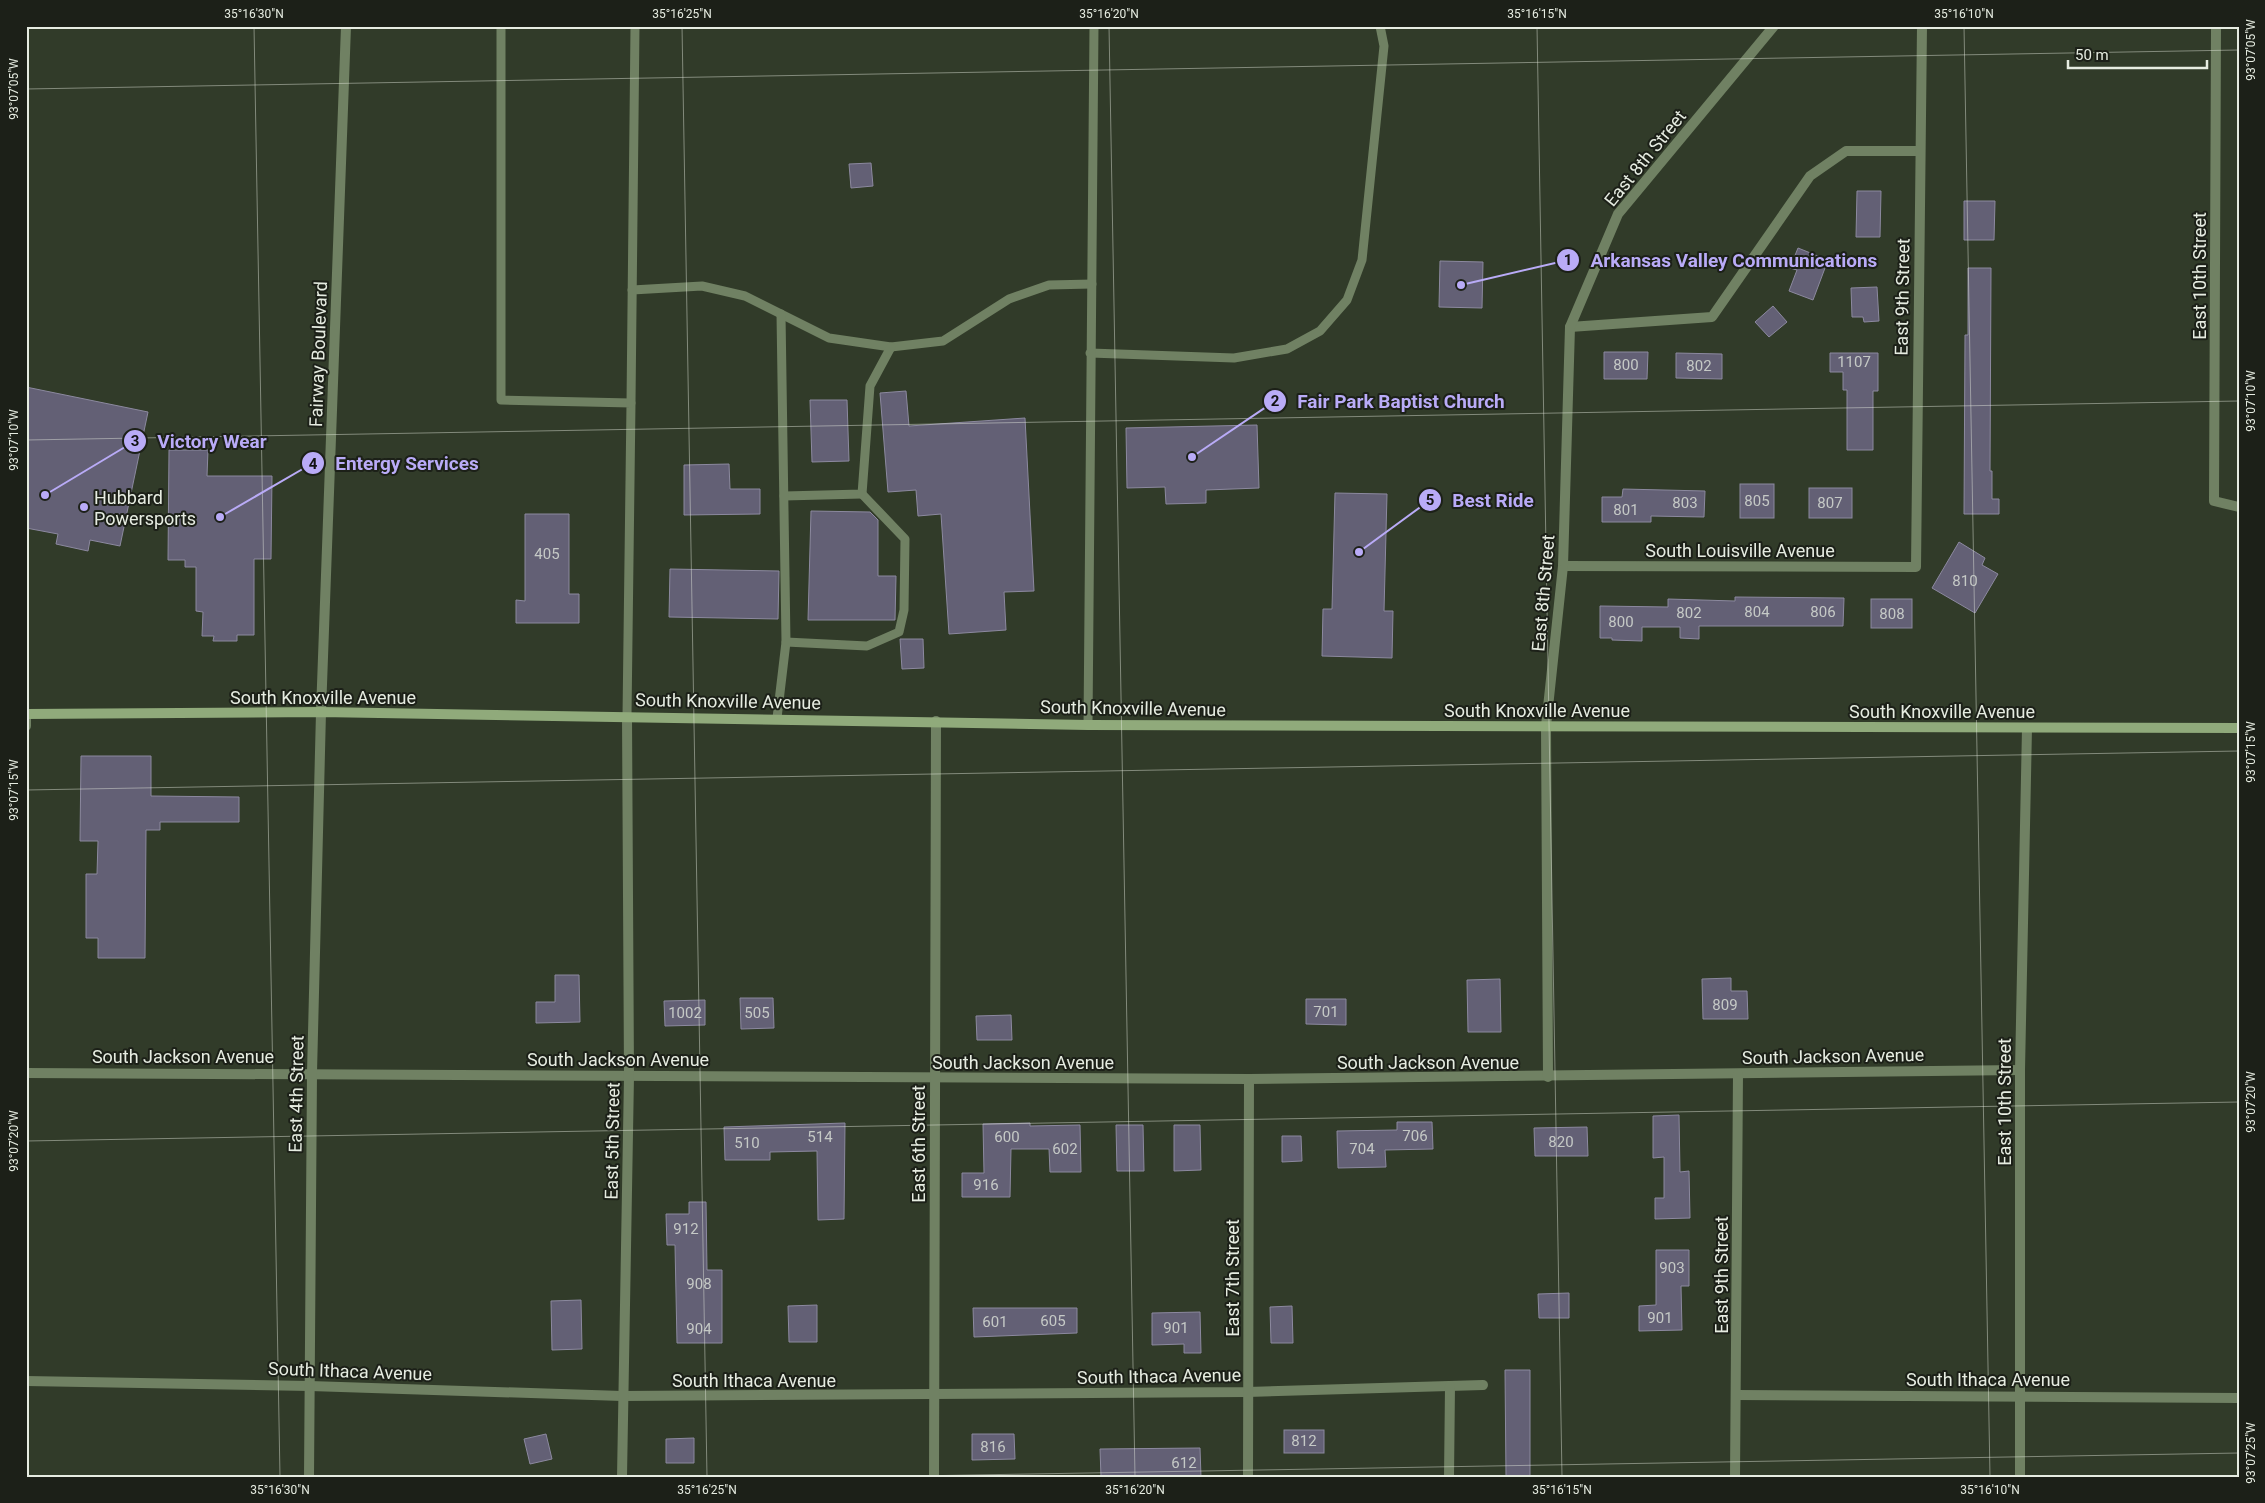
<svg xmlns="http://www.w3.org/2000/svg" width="2265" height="1503" viewBox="0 0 2265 1503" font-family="Roboto,sans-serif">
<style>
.building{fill:#636075;stroke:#8c899f}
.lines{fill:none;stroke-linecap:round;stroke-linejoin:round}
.service{stroke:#708163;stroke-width:9}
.minor{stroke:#708163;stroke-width:10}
.tertiary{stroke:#708163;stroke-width:10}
.secondary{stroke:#90aa7b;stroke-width:10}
.ticks{fill:none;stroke:#e6ece1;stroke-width:1;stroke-opacity:0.45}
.poi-dot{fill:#b9abf7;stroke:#1c2018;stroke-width:2}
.labels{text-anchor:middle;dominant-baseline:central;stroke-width:4;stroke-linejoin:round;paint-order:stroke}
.number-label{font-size:15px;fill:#c5c9c6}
.street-label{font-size:18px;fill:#e6ece1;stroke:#1c2018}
.poi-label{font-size:18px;fill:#e6ece1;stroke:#1c2018;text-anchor:start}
.leader{fill:none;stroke:#b9abf7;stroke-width:2}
.callout-dot{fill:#b9abf7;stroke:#1c2018;stroke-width:2}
.mark-label{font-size:15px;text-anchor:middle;font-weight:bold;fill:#111}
.callout-label{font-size:19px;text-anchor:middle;font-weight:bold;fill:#b9abf7;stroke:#1c2018;stroke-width:4;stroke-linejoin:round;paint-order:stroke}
.neatline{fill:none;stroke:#e6ece1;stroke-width:2}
.ticks-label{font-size:12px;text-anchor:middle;fill:#e6ece1}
</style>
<rect width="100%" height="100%" fill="#313b29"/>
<g class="building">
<path d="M871 163 873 186 851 188 849 164Z"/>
<path d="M1857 191H1881L1880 237H1856Z"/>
<path d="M1964 201H1995L1994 240H1964Z"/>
<path d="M1798 248 1828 260 1813 300 1789 291 1797 270 1790 268Z"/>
<path d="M1440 261 1483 262 1482 308 1439 307Z"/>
<path d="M1968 268H1991L1990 471H1992V499H1999V514H1964L1965 335H1968Z"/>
<path d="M1877 287 1879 321 1864 322 1863 317H1852L1851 288Z"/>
<path d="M1773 306 1787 322 1769 337 1755 322Z"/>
<path d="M1604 352H1648L1647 379H1604Z"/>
<path d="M1676 353 1722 354V379L1676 378Z"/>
<path d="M1830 353H1878V391H1873V450H1847V390H1843V372H1830Z"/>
<path d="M26 387 148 412 120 546 90 540 88 551 56 544 58 534 26 528Z"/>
<path d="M906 391 909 426 1025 418 1034 591 1004 592 1006 630 949 634 941 514 918 516 916 490 888 492 880 393Z"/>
<path d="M810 400H847L849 461 812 462Z"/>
<path d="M1257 425 1259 488 1206 490V503L1166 504 1165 487 1127 488 1126 428Z"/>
<path d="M169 450H208L207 476H272L271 559H254V635H237V641H213L214 636H202L203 612 196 611V567H185V560H168Z"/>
<path d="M729 464 730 489H760V514L684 515V465Z"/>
<rect x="1740" y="484" width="34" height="34"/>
<rect x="1809" y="488" width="43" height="30"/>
<path d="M1623 489 1705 491 1704 517 1651 516V522H1602V497H1622Z"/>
<path d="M1335 493 1387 494 1384 611H1393L1392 658 1322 656 1323 609H1332Z"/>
<path d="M811 511 870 512 878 520V576H896L895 620H808Z"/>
<path d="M525 514H569V594H579V623H516V600L525 601Z"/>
<path d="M1959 542 1985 558 1982 565 1998 574 1975 613 1932 588Z"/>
<path d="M670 569 779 571 778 619 669 617Z"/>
<path d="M1735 597 1844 598 1843 626H1699V639L1680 638V627H1642V641L1612 640V638H1600V606L1668 607V599L1735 601Z"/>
<rect x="1871" y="599" width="41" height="29"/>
<path d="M900 639H923L924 668 902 669Z"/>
<path d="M81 756H151V796L239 797V822H160V830H146L145 958H98V938H86V874H97L98 841H80Z"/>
<path d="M555 975H579L580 1022 536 1023V1002H555Z"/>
<path d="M1731 978V991H1747L1748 1019H1703L1702 979Z"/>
<path d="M1500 979 1501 1032H1468L1467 980Z"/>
<path d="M740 998H773L774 1028 741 1029Z"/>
<path d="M1306 999H1346V1025L1306 1024Z"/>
<path d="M705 1000V1025L665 1026 664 1001Z"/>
<path d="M1011 1015 1012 1040H977L976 1016Z"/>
<path d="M1679 1115 1680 1172 1689 1171 1690 1218 1655 1219V1198H1664V1157L1653 1158V1116Z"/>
<path d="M1397 1122H1432L1433 1149 1385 1150 1386 1167 1338 1168 1337 1131 1397 1130Z"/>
<path d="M845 1123 844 1219 818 1220 817 1151 770 1152V1160H725L724 1127Z"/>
<path d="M1030 1123V1126L1080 1125 1081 1172H1050L1049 1149H1011L1010 1197H962V1173H984L983 1124Z"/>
<path d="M1116 1125H1143L1144 1171H1117Z"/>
<path d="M1174 1125H1200L1201 1170 1174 1171Z"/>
<path d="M1587 1127 1588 1156H1535L1534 1128Z"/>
<path d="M1282 1136H1301L1302 1161 1282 1162Z"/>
<path d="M689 1202H706L707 1270H722V1343H677L675 1245H667L666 1214H689Z"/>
<path d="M1656 1250H1689V1286H1681L1682 1330 1639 1331V1306L1656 1305Z"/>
<path d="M1569 1293V1318H1539L1538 1294Z"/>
<path d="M581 1300 582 1349 552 1350 551 1301Z"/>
<path d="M817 1305V1342H789L788 1306Z"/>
<path d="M1292 1306 1293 1343H1271L1270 1307Z"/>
<path d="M973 1308H1077V1333L974 1337Z"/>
<path d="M1200 1312 1201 1353H1184V1344L1152 1345V1313Z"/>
<path d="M1505 1370H1530V1477H1506Z"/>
<rect x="1284" y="1430" width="40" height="23"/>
<path d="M546 1434 552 1459 530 1464 524 1439Z"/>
<path d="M972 1434H1014L1015 1459 972 1460Z"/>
<path d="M694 1438V1463H666V1439Z"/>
<path d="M1200 1448 1201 1477H1101L1100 1449Z"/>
</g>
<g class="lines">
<g class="service">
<path d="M501 26V400L631 403 627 716"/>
<path d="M632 290 702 286 745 296 829 338 891 347 943 341 1009 299 1049 285 1092 284"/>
<path d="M1090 353 1234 358 1287 349 1320 331 1347 300 1362 260 1384 46 1380 26"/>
<path d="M631 403 635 26"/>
<path d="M784 496 862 494 870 386 891 347"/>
<path d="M786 642 867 646 899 632 904 610 905 539 862 494"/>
<path d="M777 718 786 642 781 314"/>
<path d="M1088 725 1094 26"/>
</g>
<g class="minor">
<path d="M2216 26 2214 501 2239 507"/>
<path d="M1570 327 1712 317 1810 176 1846 151H1920"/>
<path d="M1563 566 1916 567 1922 26"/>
<path d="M26 726V714"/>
<path d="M26 1073 1249 1079 2020 1070"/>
<path d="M1548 1077 1546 726 1563 566 1570 327 1618 214 1774 26"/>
<path d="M26 1381 310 1386 622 1396 1247 1392 1483 1385"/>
<path d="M1736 1395 2239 1398"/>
<path d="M622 1477 629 1076 627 716"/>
<path d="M934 1477 936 721"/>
<path d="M1248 1477 1249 1079"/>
<path d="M1449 1477 1450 1386"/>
<path d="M1735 1477 1738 1074"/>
<path d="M2020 1477V1070L2027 728"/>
</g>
<path class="tertiary" d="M309 1477 312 1073 321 712 346 26"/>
<path class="secondary" d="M26 714 321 712 1088 725 2239 728"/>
</g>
<path class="ticks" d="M254 26 280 1477M682 26 707 1477M1109 26 1135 1477M1537 26 1562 1477M1964 26 1990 1477M26 89 2239 50M26 440 2239 401M26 790 2239 751M26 1141 2239 1102M857 1477 2239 1453"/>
<circle class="poi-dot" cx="84" cy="507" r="5"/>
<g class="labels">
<g class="number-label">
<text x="1854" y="362">1107</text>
<text x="1626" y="365">800</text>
<text x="1699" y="366">802</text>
<text x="1757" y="501">805</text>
<text x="1685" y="503">803</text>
<text x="1830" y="503">807</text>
<text x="1626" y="510">801</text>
<text x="547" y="554">405</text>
<text x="1965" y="581">810</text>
<text x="1757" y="612">804</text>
<text x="1823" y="612">806</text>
<text x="1689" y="613">802</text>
<text x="1892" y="614">808</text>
<text x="1621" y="622">800</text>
<text x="1725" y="1005">809</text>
<text x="1326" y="1012">701</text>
<text x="685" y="1013">1002</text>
<text x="757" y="1013">505</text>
<text x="1415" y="1136">706</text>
<text x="820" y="1137">514</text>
<text x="1007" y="1137">600</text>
<text x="1561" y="1142">820</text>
<text x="747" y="1143">510</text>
<text x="1065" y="1149">602</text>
<text x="1362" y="1149">704</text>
<text x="986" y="1185">916</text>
<text x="686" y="1229">912</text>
<text x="1672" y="1268">903</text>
<text x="699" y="1284">908</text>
<text x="1660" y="1318">901</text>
<text x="1053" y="1321">605</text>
<text x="995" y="1322">601</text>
<text x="1176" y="1328">901</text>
<text x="699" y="1329">904</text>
<text x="1304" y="1441">812</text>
<text x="993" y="1447">816</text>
<text x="1184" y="1463">612</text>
</g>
<g class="street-label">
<text transform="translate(1645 158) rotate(-51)">East 8th Street</text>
<text transform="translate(2199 276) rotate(-90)">East 10th Street</text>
<text transform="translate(1902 297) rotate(-89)">East 9th Street</text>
<text transform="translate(318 354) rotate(-88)">Fairway Boulevard</text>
<text x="1740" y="550">South Louisville Avenue</text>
<text transform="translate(1543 593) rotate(-85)">East 8th Street</text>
<text x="323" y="697">South Knoxville Avenue</text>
<text transform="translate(728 701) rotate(1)">South Knoxville Avenue</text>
<text transform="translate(1133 708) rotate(1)">South Knoxville Avenue</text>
<text x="1537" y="710">South Knoxville Avenue</text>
<text x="1942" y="711">South Knoxville Avenue</text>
<text x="183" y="1056">South Jackson Avenue</text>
<text transform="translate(1833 1056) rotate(-1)">South Jackson Avenue</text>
<text x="618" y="1059">South Jackson Avenue</text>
<text x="1023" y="1062">South Jackson Avenue</text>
<text x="1428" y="1062">South Jackson Avenue</text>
<text transform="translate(296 1094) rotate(-89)">East 4th Street</text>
<text transform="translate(2004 1102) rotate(-90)">East 10th Street</text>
<text transform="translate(612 1141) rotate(-89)">East 5th Street</text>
<text transform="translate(918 1144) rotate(-90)">East 6th Street</text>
<text transform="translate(1721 1275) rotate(-90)">East 9th Street</text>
<text transform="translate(1232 1278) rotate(-90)">East 7th Street</text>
<text transform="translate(350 1371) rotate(2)">South Ithaca Avenue</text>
<text transform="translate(1159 1376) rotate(-1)">South Ithaca Avenue</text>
<text x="1988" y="1379">South Ithaca Avenue</text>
<text x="754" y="1380">South Ithaca Avenue</text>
</g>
<g class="poi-label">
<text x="94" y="497">Hubbard<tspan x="94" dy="21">Powersports</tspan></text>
</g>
</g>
<path class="leader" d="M1461 285L1568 260M1192 457L1275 401M45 495L135 441M220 517L313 463M1359 552L1430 500"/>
<g class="callout-dot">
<circle cx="1461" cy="285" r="5"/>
<circle cx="1192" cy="457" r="5"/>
<circle cx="45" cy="495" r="5"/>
<circle cx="220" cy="517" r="5"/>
<circle cx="1359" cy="552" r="5"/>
<circle cx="1568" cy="260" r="12"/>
<circle cx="1275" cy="401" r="12"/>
<circle cx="135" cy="441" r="12"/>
<circle cx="313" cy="463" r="12"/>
<circle cx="1430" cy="500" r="12"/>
</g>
<g class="mark-label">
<text x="1568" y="265">1</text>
<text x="1275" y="406">2</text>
<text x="135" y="446">3</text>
<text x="313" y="469">4</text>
<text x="1430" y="505">5</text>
</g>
<g class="callout-label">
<text x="1734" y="267">Arkansas Valley Communications</text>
<text x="1401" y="408">Fair Park Baptist Church</text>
<text x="212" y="448">Victory Wear</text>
<text x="407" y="470">Entergy Services</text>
<text x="1493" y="507">Best Ride</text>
</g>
<rect width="2265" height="1503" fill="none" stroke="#1c2018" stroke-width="55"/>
<path d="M2068 60v8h139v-8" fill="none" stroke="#e6ece1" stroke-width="2.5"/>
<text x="2075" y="60" font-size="15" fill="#e6ece1" stroke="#1c2018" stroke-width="4" paint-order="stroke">50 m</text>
<rect x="28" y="28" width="2210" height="1448" class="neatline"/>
<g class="ticks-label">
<text x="254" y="18">35°16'30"N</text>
<text x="682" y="18">35°16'25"N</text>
<text x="1109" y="18">35°16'20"N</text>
<text x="1537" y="18">35°16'15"N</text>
<text x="1964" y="18">35°16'10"N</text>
<text transform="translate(2251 50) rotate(-90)" y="4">93°07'05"W</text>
<text transform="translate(14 89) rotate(-90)" y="4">93°07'05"W</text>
<text transform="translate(2251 401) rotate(-90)" y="4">93°07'10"W</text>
<text transform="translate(14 440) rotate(-90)" y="4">93°07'10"W</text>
<text transform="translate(2251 752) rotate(-90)" y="4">93°07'15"W</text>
<text transform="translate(14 790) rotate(-90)" y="4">93°07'15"W</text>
<text transform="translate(2251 1102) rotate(-90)" y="4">93°07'20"W</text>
<text transform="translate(14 1141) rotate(-90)" y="4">93°07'20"W</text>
<text transform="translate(2251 1453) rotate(-90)" y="4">93°07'25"W</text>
<text x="280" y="1494">35°16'30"N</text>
<text x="707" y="1494">35°16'25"N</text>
<text x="1135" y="1494">35°16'20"N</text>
<text x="1562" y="1494">35°16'15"N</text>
<text x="1990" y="1494">35°16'10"N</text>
</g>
</svg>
